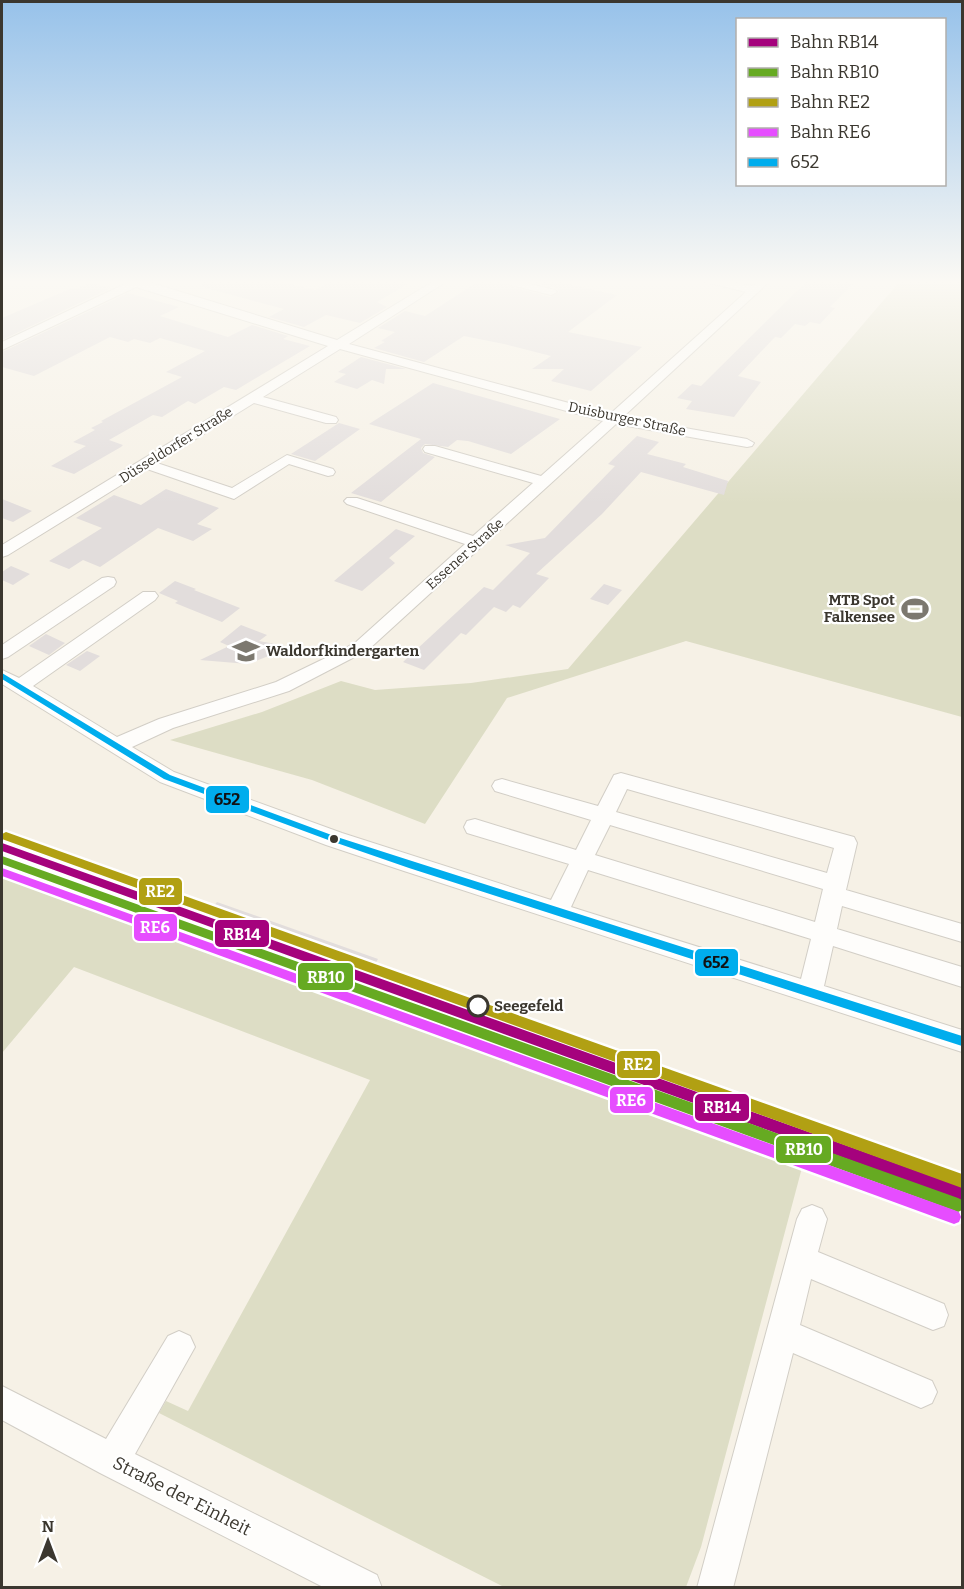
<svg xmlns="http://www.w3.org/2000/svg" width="964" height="1589" viewBox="0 0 964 1589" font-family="Bitter,serif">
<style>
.green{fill:#ddddc5}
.building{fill:#e2dddc}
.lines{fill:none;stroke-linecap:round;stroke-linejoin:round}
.minor-casing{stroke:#d2cec6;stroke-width:2}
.minor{fill:#fefdfb;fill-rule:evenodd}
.bus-1-casing{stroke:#fff;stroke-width:5}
.bus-1{fill:#00aded;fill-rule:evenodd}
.rail-1-casing{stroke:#fff;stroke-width:5}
.rail-2-casing{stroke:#fff;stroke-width:5}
.rail-3-casing{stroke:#fff;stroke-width:5}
.rail-4-casing{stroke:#fff;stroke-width:5}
.rail-1{fill:#a5027d;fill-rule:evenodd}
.rail-2{fill:#6a2;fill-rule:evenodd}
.rail-3{fill:#b1a013;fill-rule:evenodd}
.rail-4{fill:#e64dff;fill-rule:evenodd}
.bus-dot{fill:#3b372f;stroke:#fff;stroke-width:2}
.stop-dot{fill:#fff;stroke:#3b372f;stroke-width:3}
.labels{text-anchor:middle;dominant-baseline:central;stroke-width:4.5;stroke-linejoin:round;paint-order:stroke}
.far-street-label{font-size:14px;fill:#3b372f;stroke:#fff}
.poi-label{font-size:15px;font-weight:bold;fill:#3b372f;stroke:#fff;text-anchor:end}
.stop-label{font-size:15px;font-weight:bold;fill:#3b372f;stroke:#fff;text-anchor:start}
.near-street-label{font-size:18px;fill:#3b372f;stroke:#fff}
.line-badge{stroke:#fff;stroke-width:2}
.badge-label{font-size:16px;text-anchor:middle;font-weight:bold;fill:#fff}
.pale-badge-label{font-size:16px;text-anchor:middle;font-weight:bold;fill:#111}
</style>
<rect width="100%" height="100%" fill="#f6f1e6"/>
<g class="green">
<path d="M900 281H962V717L686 641 507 698 425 824 312 780 170 740 262 712 341 681 375 690 471 683 568 669Z"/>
<path d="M2 865 803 1164 701 1547 686 1587H504L159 1413 166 1401 188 1411 370 1080 74 967 2 1053Z"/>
</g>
<g class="building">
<path d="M203 281H277L315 290 332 281H413L377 302 387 307 360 323 326 315 304 327 269 317 284 309 202 287Z"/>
<path d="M479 281H490L550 297 559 292 557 288 528 281H555L617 295 568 332 642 347 591 391 551 381 564 369H532L551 356 504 344 464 336 424 362 374 348 385 342 381 341 395 332 378 328 405 311 425 316Z"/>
<path d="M807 281H856L830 307 835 308 820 324 810 322 805 326 795 324 781 338 775 337 738 376 761 382 734 417 686 409 692 401 677 398 692 384 701 386Z"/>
<path d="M91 283 111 288 2 340V318L72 288 76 289Z"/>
<path d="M128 293 179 307 160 316 228 337 252 325 288 336 283 339 310 346 236 390 224 387 195 404 188 401 162 417 153 415 109 440 123 445 121 447 74 474 51 466 86 446 73 442 95 430 91 428 103 422 101 421 182 377 166 372 205 351 160 338 150 343 134 339 128 342 110 337 34 376 2 367V352Z"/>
<path d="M361 357 406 369H386L384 384 372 380 357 389 334 382 346 374 338 372Z"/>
<path d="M433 383 560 419 511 454 468 441 457 440 448 447 425 444 421 448 423 453 435 457 381 502 351 493 421 439 369 424Z"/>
<path d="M339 423 360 429 315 461 291 454Z"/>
<path d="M637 436 659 442 647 454 686 464 683 467 728 481 724 495 641 472 602 514 536 574 549 578 520 608 513 605 506 612 494 607 466 635 461 633 424 670 403 662 484 587 493 590 530 553 505 545 545 538 615 466 608 464Z"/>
<path d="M166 489 219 508 197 524 212 529 193 541 158 528 100 567 83 560 69 569 49 561 102 528 76 518 114 495 141 505Z"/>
<path d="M2 499 32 511 13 522 2 518Z"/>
<path d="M396 529 415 536 389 558 395 563 362 591 334 581Z"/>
<path d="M11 566 30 574 13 585 2 580V572Z"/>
<path d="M175 581 196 589 194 590 240 608 222 622 175 603 178 601 159 593Z"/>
<path d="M604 584 622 590 608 605 590 599Z"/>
<path d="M241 625 267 635 259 641 291 647 248 664 200 660 229 646 220 642Z"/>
<path d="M46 634 65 643 49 655 29 646Z"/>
<path d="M87 651 100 656 80 671 66 665Z"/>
<path d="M217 902 378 959 357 994 190 934Z"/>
</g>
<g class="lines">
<defs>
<g id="minor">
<path d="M122 281H145L337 340 434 281H447L349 344 610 414 746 292 702 281H726L753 286 758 281H770L623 417 747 439 754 443 752 446 747 447 616 424 368 650 289 691 173 728 132 747 174 772 342 833 551 900 569 864 467 833 464 827 467 821 475 819 576 850 591 820 495 791 492 786 495 781 502 779 598 806 614 775 621 773 854 837 857 843 846 890 962 924V942L842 906 837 929 962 967V987L833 946 824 986 962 1030V1052L404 871 326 845 160 782 2 684V670L19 678 143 592H155L158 596 155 600 33 686 117 737 159 719 276 682 342 650 356 642 465 544 347 504 344 501 347 498H357L473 536 533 483 425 452 423 449 425 446H435L541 476 603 421 340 349 263 397 336 417 338 420 336 423H326L254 403 157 463 232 488 287 455 333 469 335 472 333 475 328 476 289 464 234 499 147 469 8 555 2 557V545L328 346 136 287 2 350V342L125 284ZM627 789 834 848 827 873 616 812ZM610 825 823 889 815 922 595 855ZM588 870 811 939 801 979 571 907Z"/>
<path d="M495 281H517L555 290 557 292 551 295Z"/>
<path d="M108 577 114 578 116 582 114 586 8 657 2 659V645L102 578Z"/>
<path d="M812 1205 822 1209 827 1219 818 1252 944 1304 948 1315 944 1326 933 1330 811 1279 800 1325 932 1381 937 1392 932 1403 921 1408 793 1353 733 1588H697L797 1219 802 1209Z"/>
<path d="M179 1331 190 1336 195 1347 135 1454 377 1575 382 1588H325L100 1473 2 1420V1386L106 1439 168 1336Z"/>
</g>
</defs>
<use href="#minor" class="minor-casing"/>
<use href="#minor" class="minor"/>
<defs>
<path id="bus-1" d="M2 673 170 775 337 837 415 862 962 1036V1046L409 868 331 841 164 779 2 679Z"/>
</defs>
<use href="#bus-1" class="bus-1-casing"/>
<use href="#bus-1" class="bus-1"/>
<defs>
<path id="rail-1" d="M2 843 962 1187V1201L2 851Z"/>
<path id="rail-2" d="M2 856 958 1198 962 1200V1210L958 1212 2 864Z"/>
<path id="rail-3" d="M6 832 962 1174V1188L2 839V834Z"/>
<path id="rail-4" d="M2 868 954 1210 959 1212 961 1217 959 1222 954 1224 2 876Z"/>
</defs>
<use href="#rail-1" class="rail-1-casing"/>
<use href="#rail-2" class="rail-2-casing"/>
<use href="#rail-3" class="rail-3-casing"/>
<use href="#rail-4" class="rail-4-casing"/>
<use href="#rail-1" class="rail-1"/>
<use href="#rail-2" class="rail-2"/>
<use href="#rail-3" class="rail-3"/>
<use href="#rail-4" class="rail-4"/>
</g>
<linearGradient id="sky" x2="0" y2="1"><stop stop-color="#97c2ea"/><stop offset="0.56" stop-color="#fbf9f4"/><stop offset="1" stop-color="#fbf9f4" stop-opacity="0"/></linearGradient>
<rect width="964" height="504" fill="url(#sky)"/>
<defs>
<symbol id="stadium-bare" viewBox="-9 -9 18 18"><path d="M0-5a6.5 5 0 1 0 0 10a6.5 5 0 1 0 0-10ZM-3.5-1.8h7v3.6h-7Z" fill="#7c786f" stroke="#fff" stroke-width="2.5" paint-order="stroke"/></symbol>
<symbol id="school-bare" viewBox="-9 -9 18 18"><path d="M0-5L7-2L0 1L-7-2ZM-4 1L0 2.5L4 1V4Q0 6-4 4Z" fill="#7c786f" stroke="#fff" stroke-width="2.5" paint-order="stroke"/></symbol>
</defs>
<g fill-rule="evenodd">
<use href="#stadium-bare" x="896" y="590" width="38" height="38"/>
<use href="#school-bare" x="227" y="632" width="38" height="38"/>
</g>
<circle class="bus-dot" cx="334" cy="839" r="5"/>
<circle class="stop-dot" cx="478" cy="1006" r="10"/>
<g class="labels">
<g class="far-street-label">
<text transform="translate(627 419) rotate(12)">Duisburger Straße</text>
<text transform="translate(176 445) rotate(-32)">Düsseldorfer Straße</text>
<text transform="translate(465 554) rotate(-42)">Essener Straße</text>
</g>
<g class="poi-label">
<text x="895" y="600">MTB Spot<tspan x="895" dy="17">Falkensee</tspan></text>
<text x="266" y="651" text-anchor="start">Waldorfkindergarten</text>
</g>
<g class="stop-label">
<text x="494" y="1006">Seegefeld</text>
</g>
<g class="near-street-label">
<text transform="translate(182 1496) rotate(27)">Straße der Einheit</text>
</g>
</g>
<g class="line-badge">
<rect x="205" y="785" width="45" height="29" rx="6" fill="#00aded"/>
<rect x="138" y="877" width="45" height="29" rx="6" fill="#b1a013"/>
<rect x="133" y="913" width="45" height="29" rx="6" fill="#e64dff"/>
<rect x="214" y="919" width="56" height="29" rx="6" fill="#a5027d"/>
<rect x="694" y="948" width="45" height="29" rx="6" fill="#00aded"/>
<rect x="297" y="962" width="57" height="29" rx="6" fill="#6a2"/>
<rect x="616" y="1050" width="45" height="29" rx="6" fill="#b1a013"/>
<rect x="609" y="1086" width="45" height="28" rx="6" fill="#e64dff"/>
<rect x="694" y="1093" width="56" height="29" rx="6" fill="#a5027d"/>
<rect x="775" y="1135" width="57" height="29" rx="6" fill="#6a2"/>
</g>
<g class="badge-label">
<text x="160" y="897">RE2</text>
<text x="155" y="933">RE6</text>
<text x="242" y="940">RB14</text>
<text x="326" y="983">RB10</text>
<text x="638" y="1070">RE2</text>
<text x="631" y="1106">RE6</text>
<text x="722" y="1113">RB14</text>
<text x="804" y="1155">RB10</text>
</g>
<g class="pale-badge-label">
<text x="227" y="805">652</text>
<text x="716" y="968">652</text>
</g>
<rect width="964" height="1589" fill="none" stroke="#3b372f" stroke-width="6"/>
<rect x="736" y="18" width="210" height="168" fill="#ffffff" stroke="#b1afac" stroke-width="1.5"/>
<rect x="748" y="38" width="30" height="9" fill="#a5027d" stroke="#b1afac" stroke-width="1.5"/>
<text x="790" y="48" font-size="18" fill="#3b372f">Bahn RB14</text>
<rect x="748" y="68" width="30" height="9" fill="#66aa22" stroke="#b1afac" stroke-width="1.5"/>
<text x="790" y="78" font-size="18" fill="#3b372f">Bahn RB10</text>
<rect x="748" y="98" width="30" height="9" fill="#b1a013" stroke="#b1afac" stroke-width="1.5"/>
<text x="790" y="108" font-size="18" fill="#3b372f">Bahn RE2</text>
<rect x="748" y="128" width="30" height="9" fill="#e64dff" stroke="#b1afac" stroke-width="1.5"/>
<text x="790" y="138" font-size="18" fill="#3b372f">Bahn RE6</text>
<rect x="748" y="158" width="30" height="9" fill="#00aded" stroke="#b1afac" stroke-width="1.5"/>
<text x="790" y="168" font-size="18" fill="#3b372f">652</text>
<g transform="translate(48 1541)" stroke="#ffffff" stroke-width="4.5" paint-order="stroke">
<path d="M0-4.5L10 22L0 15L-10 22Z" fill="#3b372f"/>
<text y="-9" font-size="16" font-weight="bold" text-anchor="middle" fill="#3b372f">N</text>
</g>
</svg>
